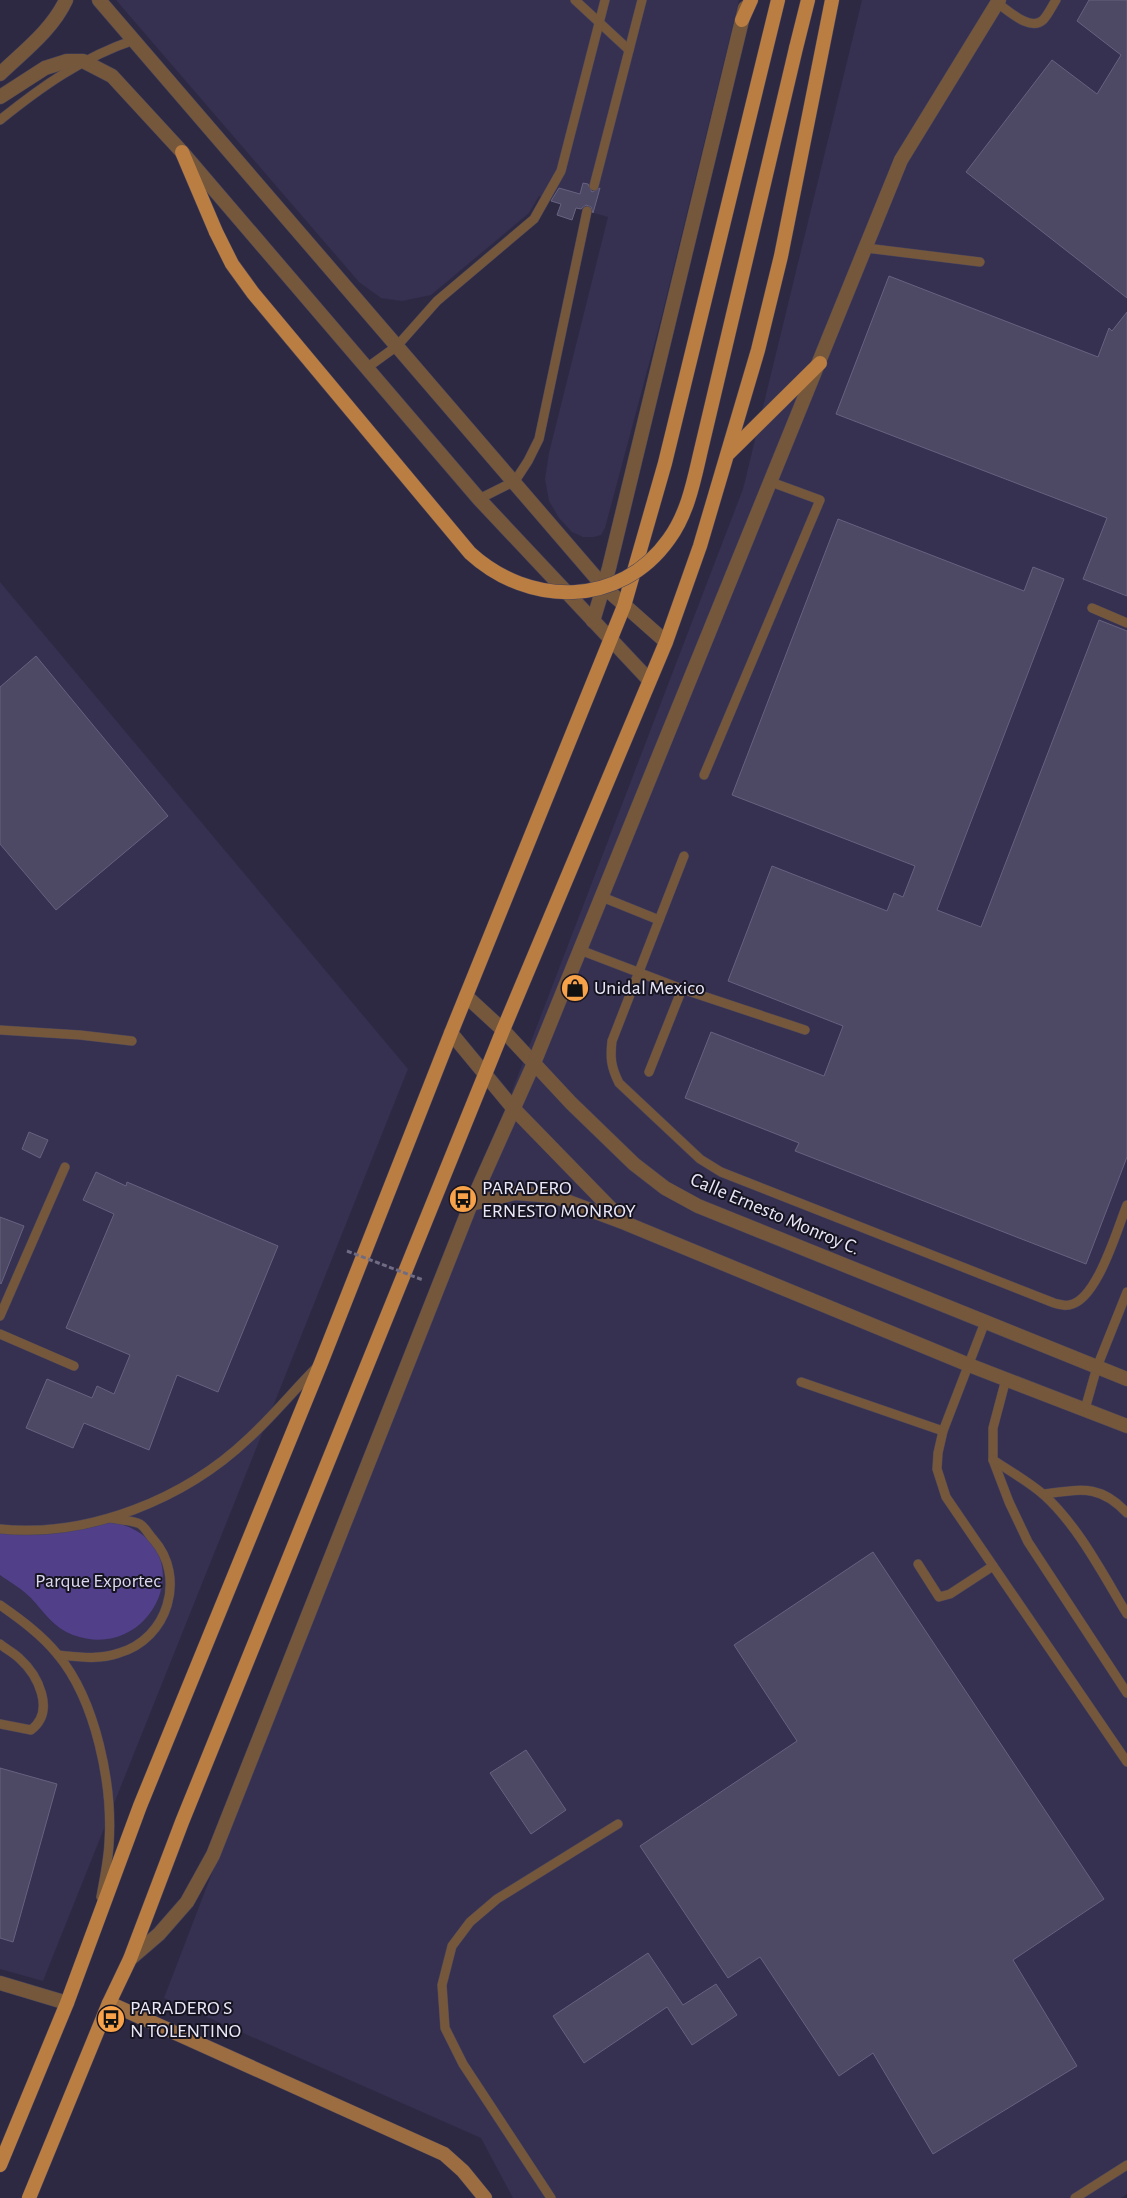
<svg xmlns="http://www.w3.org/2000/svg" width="1127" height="2198" viewBox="0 0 1127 2198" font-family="'Alegreya Sans',sans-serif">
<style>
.built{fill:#363051}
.green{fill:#513f8a}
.building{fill:#4d4965;stroke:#66627f}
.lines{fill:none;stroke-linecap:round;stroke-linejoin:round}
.service-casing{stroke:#48445c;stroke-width:10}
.minor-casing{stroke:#48445c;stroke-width:15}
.tertiary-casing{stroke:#48445c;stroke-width:15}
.secondary-casing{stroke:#48445c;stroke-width:15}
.primary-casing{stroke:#48445c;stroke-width:15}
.service{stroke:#75573c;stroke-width:9}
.minor{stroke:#75573c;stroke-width:14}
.tertiary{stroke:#75573c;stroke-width:14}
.secondary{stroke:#9c6d40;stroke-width:14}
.primary{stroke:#ba7e42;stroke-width:14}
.primary-bridge-casing{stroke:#48445c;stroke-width:15;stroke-linecap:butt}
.path-bridge{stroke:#706c83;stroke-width:3;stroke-dasharray:5 2.5;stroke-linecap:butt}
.primary-bridge{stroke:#ba7e42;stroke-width:14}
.labels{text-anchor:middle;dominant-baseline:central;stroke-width:4;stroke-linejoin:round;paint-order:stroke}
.poi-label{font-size:20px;fill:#eae7f9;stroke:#161420;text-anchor:start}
.street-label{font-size:20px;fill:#eae7f9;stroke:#161420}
.park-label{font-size:20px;fill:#dad7ee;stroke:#161420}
</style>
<rect width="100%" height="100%" fill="#2e2943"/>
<g class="built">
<path d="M116 0H739L661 319 605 528 601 535 594 537H583L572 532 559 518 549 501 545 479 549 453 608 217 576 208 572 220 557 215 561 204 539 196 529 213 431 295 402 301 381 298 359 282Z"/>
<path d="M862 0H1127V2194L1121 2198H513L481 2138 164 1998 743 489Z"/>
<path d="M0 582 408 1069 43 1981 0 1969Z"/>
</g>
<path class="green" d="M112 1522C206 1541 156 1665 73 1635 54 1628 44 1612 31 1598 22 1589 10 1582 0 1575V1531Z"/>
<g class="building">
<path d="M1089 0H1127V298L966 172 1052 60 1097 94 1121 55 1077 21Z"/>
<path d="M583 183 588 184 592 192 600 188 593 213 591 207 586 205 581 209 576 208 572 220 557 215 561 204 551 201 559 188 580 194Z"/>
<path d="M889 276 1098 357 1109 328 1112 331 1127 312V596L1083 579 1107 518 836 414Z"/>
<path d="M838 519 1024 591 1033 567 1064 579 937 910 981 927 1099 620 1127 631V1157L1086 1264 795 1151 799 1143 685 1098 711 1032 824 1076 843 1026 728 981 772 866 887 911 894 893 903 897 915 866 732 795Z"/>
<path d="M36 656 168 816 56 910 0 844V687Z"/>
<path d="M29 1132 48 1140 40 1158 22 1149Z"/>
<path d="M96 1172 126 1186 127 1182 278 1246 218 1392 177 1375 149 1450 84 1423 73 1448 26 1428 47 1379 92 1398 97 1386 114 1394 130 1355 66 1328 114 1214 83 1200Z"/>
<path d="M0 1217 24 1226 1 1284 0 1283Z"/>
<path d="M873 1552 1104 1899 1013 1960 1077 2066 933 2154 873 2053 839 2076 760 1957 728 1978 640 1846 797 1741 734 1645Z"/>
<path d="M526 1750 566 1810 531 1834 490 1773Z"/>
<path d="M0 1768 57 1784 13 1942 0 1938Z"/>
<path d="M648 1953 683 2005 716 1984 737 2015 692 2045 667 2007 584 2063 553 2016Z"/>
</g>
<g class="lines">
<defs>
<g id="service">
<path d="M575 0 629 50"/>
<path d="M997 3C1008 10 1030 32 1043 20 1048 15 1052 6 1056 0"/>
<path d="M0 120C41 87 83 57 134 40"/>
<path d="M594 186 642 0"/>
<path d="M866 248 980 262"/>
<path d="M368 367 397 346 437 301 534 219 561 171 605 0"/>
<path d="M479 499 515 481 528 461 539 439 587 211"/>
<path d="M1092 608 1127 623"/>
<path d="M704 775 820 500 771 482"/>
<path d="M684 856 612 1041C610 1058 611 1067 619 1083L700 1159 721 1172 1054 1303C1058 1304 1065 1306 1069 1305 1097 1301 1117 1229 1127 1205"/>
<path d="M602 897 659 920"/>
<path d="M580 950 682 989 805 1030"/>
<path d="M0 1030 80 1035 132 1041"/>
<path d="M649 1072 682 989"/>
<path d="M0 1316 65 1167"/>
<path d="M985 1322 943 1431 938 1453 937 1469 946 1497 1127 1762"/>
<path d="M0 1334 74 1366"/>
<path d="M1006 1379 993 1428V1460L1009 1502 1028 1542 1127 1693"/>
<path d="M801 1382 943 1431"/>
<path d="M1085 1409 1097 1367 1127 1292"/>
<path d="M993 1460C1010 1471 1029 1482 1044 1495 1079 1527 1102 1573 1127 1614"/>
<path d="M1043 1494C1080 1490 1099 1483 1127 1513"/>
<path d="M0 1529C89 1538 185 1499 249 1438 273 1416 294 1390 317 1367"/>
<path d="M918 1564 939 1597 950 1594 993 1566"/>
<path d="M0 1605C20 1619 42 1635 58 1655 96 1701 113 1785 109 1844 108 1862 104 1880 101 1897"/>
<path d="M0 1644C6 1649 14 1653 19 1658 38 1675 56 1711 31 1730L0 1724"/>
<path d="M58 1655C79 1657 99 1660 119 1653 168 1639 187 1577 153 1539 149 1535 145 1527 140 1524 133 1520 118 1520 110 1518"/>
<path d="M551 2198 463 2064 445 2028 442 1985 452 1946 470 1922 497 1899 618 1824"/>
<path d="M1075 2198 1127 2165"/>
</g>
<g id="minor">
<path d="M99 0 604 587 666 642"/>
<path d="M0 74C24 51 52 30 66 0"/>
<path d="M0 97 45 68 67 61H83L112 76 182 152 479 499 649 680"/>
<path d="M466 996 503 1030 571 1103 634 1164 665 1188 698 1206 1127 1379"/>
<path d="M451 1033 513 1108 621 1219"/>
<path d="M471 1204 515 1193 553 1196 625 1223 969 1365 1127 1426"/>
<path d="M130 1959 159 1934 187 1902 213 1855 471 1204 534 1063 901 160 999 0"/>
<path d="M0 1983 67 2003"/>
</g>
<path id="tertiary" d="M593 621 609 568 745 8"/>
<path id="secondary" d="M109 2003 444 2154 463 2171 485 2198"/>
<g id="primary">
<path d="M742 20 751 0"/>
<path d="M796 48 808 0"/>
<path d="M182 152 216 232"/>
<path d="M729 453 820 363"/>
<path d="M0 2165 67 2003 140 1806 321 1363 451 1033 624 606 665 463 778 0"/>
<path d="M29 2198 109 2003 130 1959 182 1822 503 1030 666 642 700 546 758 350 781 256 832 0"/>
</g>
</defs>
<use href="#service" class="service-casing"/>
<use href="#minor" class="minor-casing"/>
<use href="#tertiary" class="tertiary-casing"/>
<use href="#secondary" class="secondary-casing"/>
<use href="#primary" class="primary-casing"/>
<use href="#service" class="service"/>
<use href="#minor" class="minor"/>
<use href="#tertiary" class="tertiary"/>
<use href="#secondary" class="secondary"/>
<use href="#primary" class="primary"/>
<defs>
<path id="primary-bridge" d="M216 232 232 264 253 293 470 553C529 607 620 608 669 539 688 513 694 480 701 450L796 48"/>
</defs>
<use href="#primary-bridge" class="primary-bridge-casing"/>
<path class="path-bridge" d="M347 1251 423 1280"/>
<use href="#primary-bridge" class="primary-bridge"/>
</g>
<defs>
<symbol id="shop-disc" viewBox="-11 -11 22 22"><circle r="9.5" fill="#f7a149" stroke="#161420"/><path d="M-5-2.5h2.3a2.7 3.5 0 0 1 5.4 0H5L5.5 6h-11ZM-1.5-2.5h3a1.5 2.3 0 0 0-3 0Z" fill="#111"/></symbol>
<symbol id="bus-disc" viewBox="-11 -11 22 22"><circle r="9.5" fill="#f7a149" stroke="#161420"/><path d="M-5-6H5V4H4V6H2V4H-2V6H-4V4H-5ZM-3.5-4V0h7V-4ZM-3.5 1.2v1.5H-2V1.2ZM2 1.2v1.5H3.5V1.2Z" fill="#111"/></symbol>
</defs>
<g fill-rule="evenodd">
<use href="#shop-disc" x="559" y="972" width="32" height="32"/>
<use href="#bus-disc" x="447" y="1183" width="32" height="32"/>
<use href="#bus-disc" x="95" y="2003" width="32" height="32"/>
</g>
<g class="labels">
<g class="poi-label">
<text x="594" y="988">Unidal Mexico</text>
<text x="482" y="1188">PARADERO<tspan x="482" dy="23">ERNESTO MONROY</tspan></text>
<text x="130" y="2008">PARADERO S<tspan x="130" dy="23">N TOLENTINO</tspan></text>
</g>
<g class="street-label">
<text transform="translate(775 1214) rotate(23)">Calle Ernesto Monroy C.</text>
</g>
<g class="park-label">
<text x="98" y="1581">Parque Exportec</text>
</g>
</g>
</svg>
